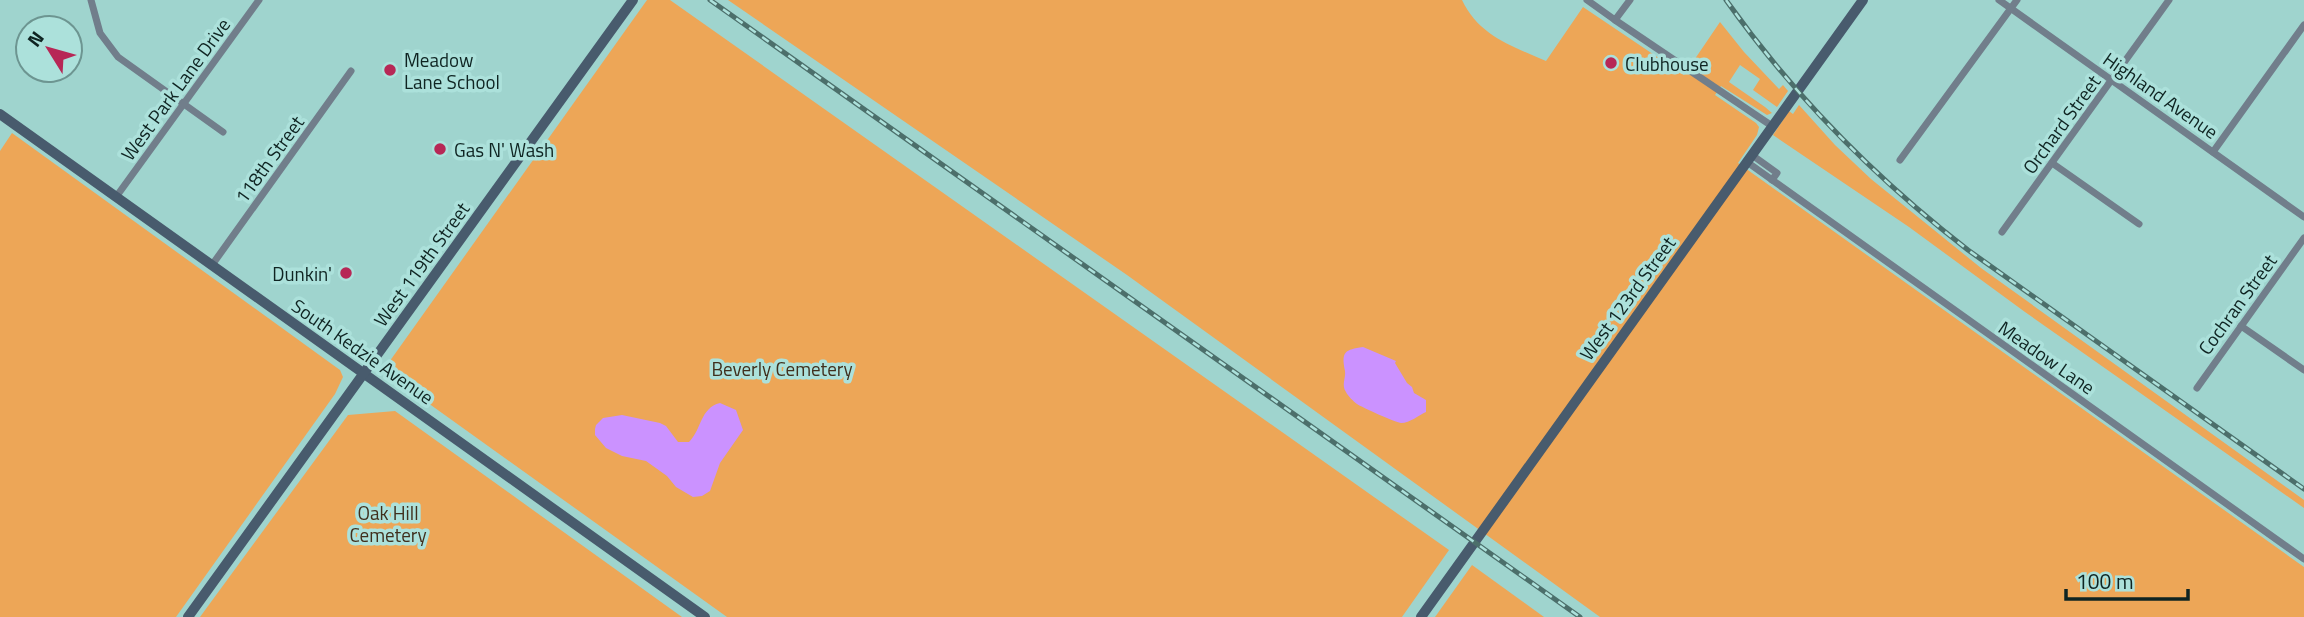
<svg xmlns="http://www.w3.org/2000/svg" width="2304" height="617" viewBox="0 0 2304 617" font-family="'Titillium Web',sans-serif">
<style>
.green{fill:#eda657}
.water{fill:#cb92ff}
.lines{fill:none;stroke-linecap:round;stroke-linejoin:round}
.street{stroke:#717e8b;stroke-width:7}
.secondary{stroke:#485b6d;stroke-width:10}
.rail-casing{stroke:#4c6f6b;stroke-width:5}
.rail{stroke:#ace1db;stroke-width:2.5;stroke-dasharray:8;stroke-linecap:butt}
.poi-dot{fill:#b72756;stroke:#ace1db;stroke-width:2.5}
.labels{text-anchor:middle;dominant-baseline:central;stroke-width:7;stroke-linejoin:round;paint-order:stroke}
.poi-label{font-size:19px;fill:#0f2422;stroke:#ace1db;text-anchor:start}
.street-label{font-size:19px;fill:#0f2422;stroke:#ace1db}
.park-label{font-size:19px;fill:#402f1d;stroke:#ace1db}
</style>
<rect width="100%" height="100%" fill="#9fd4ce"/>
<g class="green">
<path d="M647 0H670L1449 550 1402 617H727L389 375 387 365Z"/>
<path d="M728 0H1462C1479 36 1512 46 1546 61L1583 7 1684 75 1720 22 1744 52 1779 89 1783 85 1788 91 1777 107 1753 90 1760 79 1740 65 1729 82 1765 107 1772 113 1767 115 1721 86 1715 95 1756 123 1759 127 1757 135 1738 163 2304 567V617H1600L1127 275Z"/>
<path d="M1799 105 1835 145 1871 179 1981 268 2304 500V508L2025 312 1909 227 1773 135 1789 111 1793 114Z"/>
<path d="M12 133 340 370 343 377 335 394 176 617H0V151Z"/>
<path d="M395 411 682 617H200L348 415Z"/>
<path d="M1472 565 1544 617H1435Z"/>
</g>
<g class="water">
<path d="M1363 347 1396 361 1395 363 1407 383 1412 387 1414 393 1426 400V412C1419 415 1410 423 1401 423 1397 423 1361 407 1357 404 1354 402 1347 395 1346 392 1341 385 1346 378 1345 371 1341 351 1345 350 1363 347Z"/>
<path d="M720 403 736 410 743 430 720 463 710 491 702 496 693 497 676 487 667 476 646 461 622 456 606 448 595 435V429L596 425 603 418 622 415 660 423 666 426 678 442H689C702 429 700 408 720 403Z"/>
</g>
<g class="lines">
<g class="street">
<path d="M91 0 100 33 118 57 223 132"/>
<path d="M1587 0 1615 20 1630 0"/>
<path d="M1999 0 2304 217"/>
<path d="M1615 20 1772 126"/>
<path d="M2213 152 2304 25"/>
<path d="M1752 155 1777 173 1772 180"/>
<path d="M1900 160 2017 0"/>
<path d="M1747 162 2304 559"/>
<path d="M2052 163 2139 224"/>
<path d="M116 197 259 0"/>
<path d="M2002 232 2169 0"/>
<path d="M212 265 351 71"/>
<path d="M2241 326 2304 370"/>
<path d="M2197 388 2304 238"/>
</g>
<g class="secondary">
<path d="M0 114 705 617"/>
<path d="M188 617 633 0"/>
<path d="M1421 617 1863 0"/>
</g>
<defs>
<g id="rail">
<path d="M710 0 1580 617"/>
<path d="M1726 0C1794 96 1875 178 1968 250L2304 489"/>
</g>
</defs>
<use href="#rail" class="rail-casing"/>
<use href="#rail" class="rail"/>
</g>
<g class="poi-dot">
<circle cx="1611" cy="63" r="7"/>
<circle cx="390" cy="70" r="7"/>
<circle cx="440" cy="149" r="7"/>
<circle cx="346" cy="273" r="7"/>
</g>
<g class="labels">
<g class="poi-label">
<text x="404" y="59">Meadow<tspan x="404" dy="22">Lane School</tspan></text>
<text x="1625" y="63">Clubhouse</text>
<text x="454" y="149">Gas N' Wash</text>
<text x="332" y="273" text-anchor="end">Dunkin'</text>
</g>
<g class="street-label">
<text transform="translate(175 89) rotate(-54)">West Park Lane Drive</text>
<text transform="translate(2161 95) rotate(35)">Highland Avenue</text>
<text transform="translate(2061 124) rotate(-54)">Orchard Street</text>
<text transform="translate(269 159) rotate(-54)">118th Street</text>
<text transform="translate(421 264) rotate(-54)">West 119th Street</text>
<text transform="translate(1627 298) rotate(-54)">West 123rd Street</text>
<text transform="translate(2237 304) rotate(-54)">Cochran Street</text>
<text transform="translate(363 351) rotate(35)">South Kedzie Avenue</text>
<text transform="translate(2047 357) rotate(35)">Meadow Lane</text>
</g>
<g class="park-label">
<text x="782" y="368">Beverly Cemetery</text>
<text x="388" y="512">Oak Hill<tspan x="388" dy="22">Cemetery</tspan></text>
</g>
</g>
<g transform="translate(49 49) rotate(307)"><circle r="33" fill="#ace1db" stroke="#6d9591" stroke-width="2"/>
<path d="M0-5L12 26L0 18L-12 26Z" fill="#b72756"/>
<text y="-10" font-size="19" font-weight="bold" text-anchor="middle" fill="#0f2422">N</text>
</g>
<path d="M2066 589v10h122v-10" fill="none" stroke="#0f2422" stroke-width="3.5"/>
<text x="2076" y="589" font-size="21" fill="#0f2422" stroke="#ace1db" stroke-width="5" paint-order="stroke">100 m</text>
</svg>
